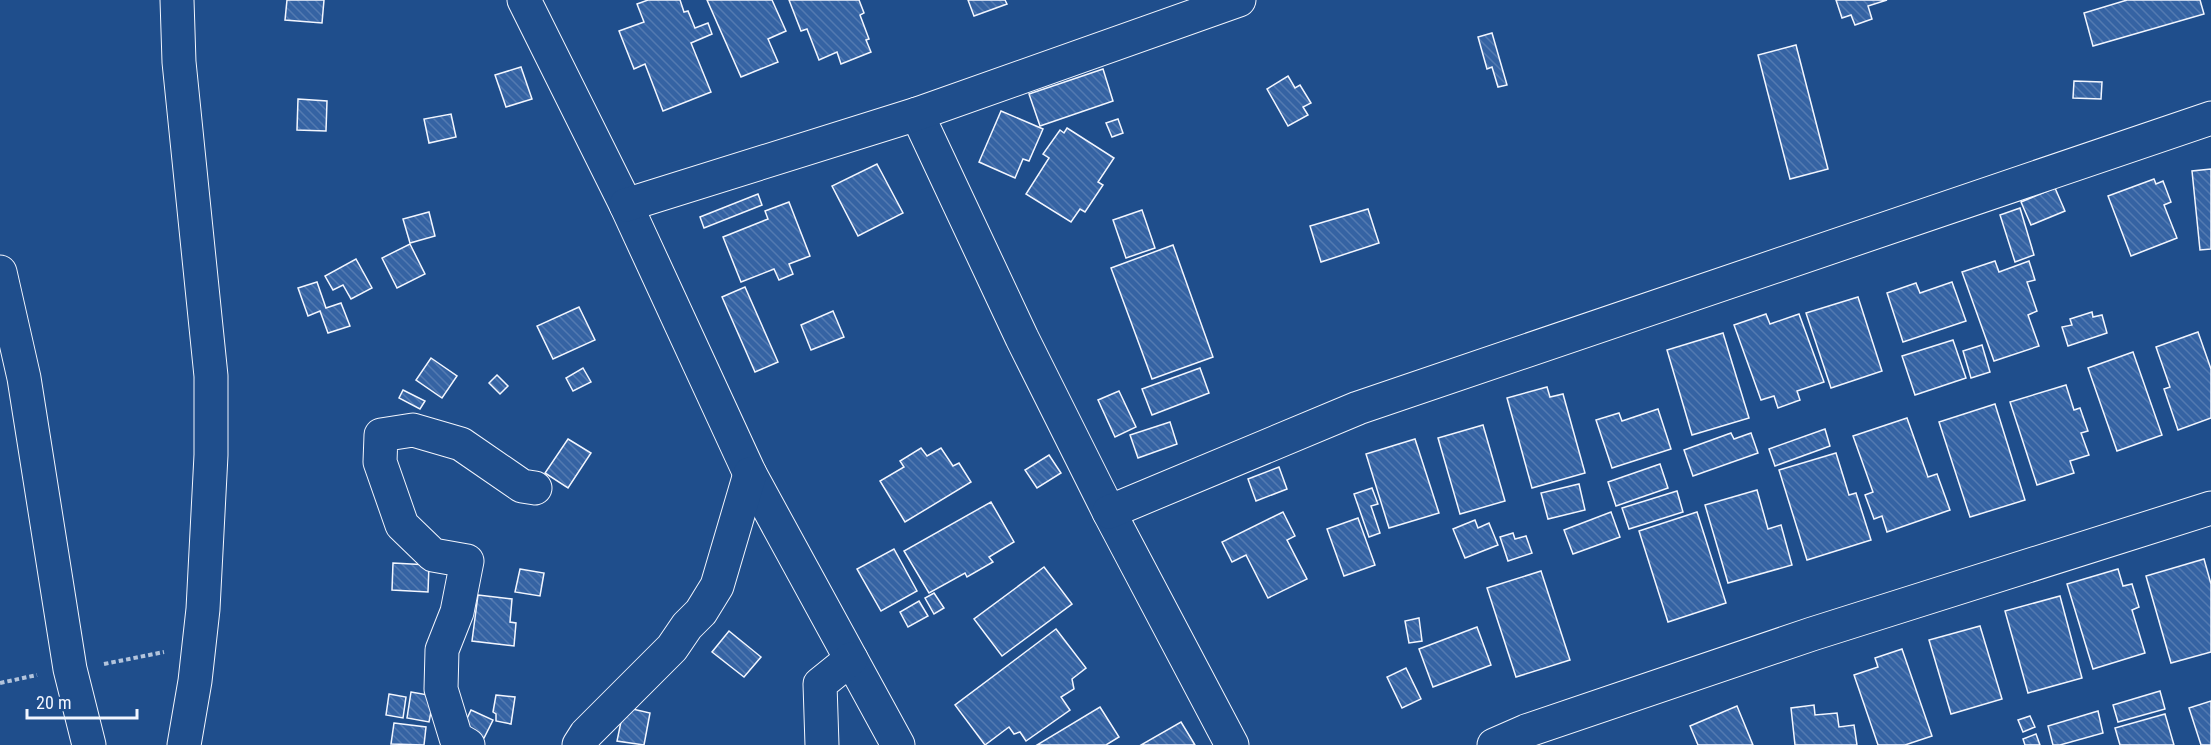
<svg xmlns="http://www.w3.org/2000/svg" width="2211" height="745" viewBox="0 0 2211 745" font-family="'Roboto Condensed',sans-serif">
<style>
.building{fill:url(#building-back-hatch);stroke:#f2f6ff;stroke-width:1.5}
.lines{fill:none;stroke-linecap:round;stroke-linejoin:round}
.minor-casing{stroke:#f2f6ff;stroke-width:35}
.path{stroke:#b3c4dc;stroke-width:4;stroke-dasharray:4.5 3;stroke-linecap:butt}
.minor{stroke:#1f4e8c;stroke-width:33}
</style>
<defs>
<pattern id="building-back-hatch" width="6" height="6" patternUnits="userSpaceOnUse" patternTransform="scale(1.5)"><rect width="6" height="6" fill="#3563a3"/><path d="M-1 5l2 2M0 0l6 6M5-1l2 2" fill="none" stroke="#537ab1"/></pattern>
</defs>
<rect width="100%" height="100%" fill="#1f4e8c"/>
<g class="building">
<path d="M287 0H324L322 23 285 20Z"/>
<path d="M648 0H680L684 12 688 11 695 28 708 23 712 34 691 43 711 92 663 111 645 64 634 69 619 31 644 22 637 4Z"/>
<path d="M707 0H772L786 31 768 39 778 62 741 77Z"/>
<path d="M789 0H859L864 13 860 15 869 39 866 40 871 52 841 64 837 52 819 60 807 29 801 31Z"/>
<path d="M968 0H1005L1007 4 974 16Z"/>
<path d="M1836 0H1887L1868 6 1872 19 1855 25 1851 15 1842 18Z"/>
<path d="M2127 0H2200L2204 14 2093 46 2084 13Z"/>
<path d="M1492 33 1507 85 1498 87 1492 67 1487 69 1478 37Z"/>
<path d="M1796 45 1828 169 1790 179 1758 55Z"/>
<path d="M521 67 532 99 506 107 495 75Z"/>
<path d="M1103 69 1113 101 1040 126 1029 94Z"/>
<path d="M1288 76 1295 88 1300 85 1311 103 1303 107 1308 115 1288 126 1267 89Z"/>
<path d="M2074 81 2102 82 2101 99 2073 98Z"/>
<path d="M298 99 327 101 326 131 297 130Z"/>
<path d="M1001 111 1043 129 1029 161 1023 159 1015 178 979 162Z"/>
<path d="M451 114 456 137 429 143 424 119Z"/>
<path d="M1118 119 1123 133 1112 137 1106 123Z"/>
<path d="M1067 128 1114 158 1098 182 1103 185 1085 212 1080 209 1071 222 1026 194 1049 158 1043 154 1060 130 1064 133Z"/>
<path d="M877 164 903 213 858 236 832 186Z"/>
<path d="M2211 169V249L2200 250 2192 171Z"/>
<path d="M2154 179 2156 184 2163 181 2171 202 2164 205 2177 238 2131 256 2108 196Z"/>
<path d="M2055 188 2065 211 2031 225 2021 202Z"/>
<path d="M758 194 762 205 704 228 700 217Z"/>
<path d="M789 202 810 256 789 264 793 274 779 280 774 269 741 282 723 237 768 219 765 211Z"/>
<path d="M2020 208 2034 255 2015 262 2000 215Z"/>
<path d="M1368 209 1379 243 1321 262 1310 226Z"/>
<path d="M1142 210 1155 248 1126 258 1113 220Z"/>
<path d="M429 212 435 236 410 243 403 219Z"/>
<path d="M410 244 425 274 397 288 382 258Z"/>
<path d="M1173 245 1213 357 1152 379 1111 268Z"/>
<path d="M356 259 372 288 351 299 343 285 333 290 325 276Z"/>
<path d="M1995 261 1999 272 2029 261 2035 280 2027 282 2037 311 2028 315 2039 346 1994 361 1962 272Z"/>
<path d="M317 282 326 308 341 303 350 326 328 333 320 311 308 316 298 288Z"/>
<path d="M1952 282 1966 321 1903 342 1887 293 1916 283 1920 293Z"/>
<path d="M745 287 778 362 755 372 722 297Z"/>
<path d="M1858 297 1882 371 1831 388 1806 313Z"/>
<path d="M579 307 595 340 553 359 537 326Z"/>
<path d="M833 311 844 337 811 350 801 325Z"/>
<path d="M2092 312 2093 317 2102 315 2107 333 2068 346 2062 327 2072 325 2070 319Z"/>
<path d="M1766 314 1770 324 1799 314 1824 382 1797 391 1800 400 1778 408 1774 396 1761 400 1734 325Z"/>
<path d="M2198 332 2211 369V418L2178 430 2164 389 2170 387 2156 347Z"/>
<path d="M1723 333 1749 418 1692 435 1667 350Z"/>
<path d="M1953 340 1966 378 1915 395 1902 356Z"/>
<path d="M1982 345 1990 372 1971 378 1963 351Z"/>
<path d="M2133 352 2162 435 2117 451 2088 368Z"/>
<path d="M431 358 457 376 442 398 416 380Z"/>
<path d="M583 368 591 382 573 391 566 378Z"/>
<path d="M1200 368 1209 393 1152 415 1142 389Z"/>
<path d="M497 375 508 386 500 394 489 383Z"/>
<path d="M2066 385 2074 410 2080 408 2088 431 2081 433 2089 455 2070 461 2074 473 2037 485 2010 402Z"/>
<path d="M1547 387 1550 397 1563 394 1585 473 1532 488 1507 398Z"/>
<path d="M403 390 425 401 420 409 399 398Z"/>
<path d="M1119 391 1136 427 1115 437 1098 400Z"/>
<path d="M1995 404 2025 500 1970 517 1939 422Z"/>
<path d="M1658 409 1671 449 1612 468 1596 420 1619 413 1622 421Z"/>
<path d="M1907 418 1928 477 1937 474 1950 510 1887 532 1882 516 1874 519 1865 495 1873 492 1853 436Z"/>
<path d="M1170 422 1177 444 1138 458 1130 435Z"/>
<path d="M1483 425 1505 501 1460 514 1438 438Z"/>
<path d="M1825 429 1830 446 1775 466 1769 449Z"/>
<path d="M1731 433 1734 439 1751 433 1758 453 1693 476 1684 450Z"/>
<path d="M568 439 591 453 568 488 545 473Z"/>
<path d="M1415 439 1439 513 1389 528 1366 454Z"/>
<path d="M921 448 927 456 941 448 953 466 959 463 971 482 905 522 880 481 904 467 900 461Z"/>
<path d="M1836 453 1849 495 1856 493 1871 540 1807 560 1779 470Z"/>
<path d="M1049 455 1061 473 1037 488 1025 470Z"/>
<path d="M1660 464 1668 488 1616 506 1608 482Z"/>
<path d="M1279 467 1287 489 1256 501 1248 479Z"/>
<path d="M1579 484 1585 510 1548 519 1541 493Z"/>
<path d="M1372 488 1378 504 1371 506 1380 533 1369 537 1354 494Z"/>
<path d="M1757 490 1768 529 1781 525 1792 565 1728 583 1705 505Z"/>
<path d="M1677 491 1683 512 1629 529 1622 508Z"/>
<path d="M991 502 1014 542 989 557 993 562 967 577 965 573 929 593 904 551Z"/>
<path d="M1283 512 1295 536 1287 540 1307 579 1268 598 1246 555 1232 562 1222 542Z"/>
<path d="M1611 512 1620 537 1573 554 1564 530Z"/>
<path d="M1697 512 1726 603 1668 622 1639 531Z"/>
<path d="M1358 518 1375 565 1344 576 1327 529Z"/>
<path d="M1475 520 1478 528 1489 523 1498 545 1465 558 1453 529Z"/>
<path d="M1513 533 1515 539 1526 536 1532 553 1508 561 1500 537Z"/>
<path d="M894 549 917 591 881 611 857 569Z"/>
<path d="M2204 559 2211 584V652L2171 663 2146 576Z"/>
<path d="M393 563 429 565 428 592 392 590Z"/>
<path d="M1044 567 1072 604 1002 656 974 619Z"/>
<path d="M520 569 544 573 540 596 515 592Z"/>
<path d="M2118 569 2123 586 2132 584 2139 607 2132 610 2145 653 2093 669 2067 584Z"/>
<path d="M1541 571 1570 660 1516 677 1487 588Z"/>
<path d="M934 593 944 608 934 614 925 598Z"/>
<path d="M478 595 512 599 510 622 516 623 514 646 472 641Z"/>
<path d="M2060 596 2082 678 2028 693 2005 611Z"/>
<path d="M919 601 928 616 908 627 900 612Z"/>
<path d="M1419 618 1422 641 1409 643 1405 621Z"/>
<path d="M1980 626 2002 699 1951 714 1929 640Z"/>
<path d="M1477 627 1491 665 1433 687 1419 649Z"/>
<path d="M1056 629 1086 668 1072 679 1074 689 1061 697 1070 710 1026 741 1020 732 1014 734 1009 727 985 745 955 705Z"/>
<path d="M729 631 761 657 744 677 712 652Z"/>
<path d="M1902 649 1932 736 1905 745H1878L1854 675 1878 667 1875 658Z"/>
<path d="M1406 668 1421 699 1402 708 1387 677Z"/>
<path d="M2160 691 2165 709 2118 722 2113 705Z"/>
<path d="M411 692 434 696 429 722 407 718Z"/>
<path d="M389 694 406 697 403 718 386 715Z"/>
<path d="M496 695 515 697 511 724 496 721V714L493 712Z"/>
<path d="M2211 701V745H2201L2189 708Z"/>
<path d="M1814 705 1815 715 1837 713 1839 727 1854 725 1857 745H1795L1791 708Z"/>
<path d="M1737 706 1753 745H1698L1690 726Z"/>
<path d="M624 707 650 713 644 745 617 741Z"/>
<path d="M1100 707 1119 737 1106 745H1037Z"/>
<path d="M471 710 493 720 484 738 463 727Z"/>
<path d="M2098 711 2103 733 2060 745H2053L2048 726Z"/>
<path d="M2165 714 2174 745H2120L2115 728Z"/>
<path d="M2030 716 2035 727 2023 732 2018 720Z"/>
<path d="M1181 722 1195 745H1141Z"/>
<path d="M394 723 426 727 424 745 391 744Z"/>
<path d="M2036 734 2040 745H2025L2023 739Z"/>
</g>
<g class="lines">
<defs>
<g id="minor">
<path d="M177 0 179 62 211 376V455L203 609 195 681 184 745"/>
<path d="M524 0 626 205 750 474 898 745"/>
<path d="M917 114 1022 338 1109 512 1232 745"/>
<path d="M626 205 917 114 1239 0"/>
<path d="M0 272 24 378 70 669 89 745"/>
<path d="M1109 512 1358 408 2211 118"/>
<path d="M468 745 456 738 441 689 442 650 457 612 467 561 433 555 402 525 380 462 381 435 413 430 461 444 522 486 535 488"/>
<path d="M579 745 586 734 672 648 687 626 701 612 717 586 750 474"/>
<path d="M822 745 820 684 851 659"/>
<path d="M1494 745 1526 731 1812 634 2211 508"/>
</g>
</defs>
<use href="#minor" class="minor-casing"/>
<g class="path">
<path d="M104 664 164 652"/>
<path d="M0 683 37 675"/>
</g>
<use href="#minor" class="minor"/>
</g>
<path d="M27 709v9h110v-9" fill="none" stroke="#f2f6ff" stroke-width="3"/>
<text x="36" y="709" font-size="18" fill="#f2f6ff" stroke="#1f4e8c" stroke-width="4.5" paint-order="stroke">20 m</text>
</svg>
